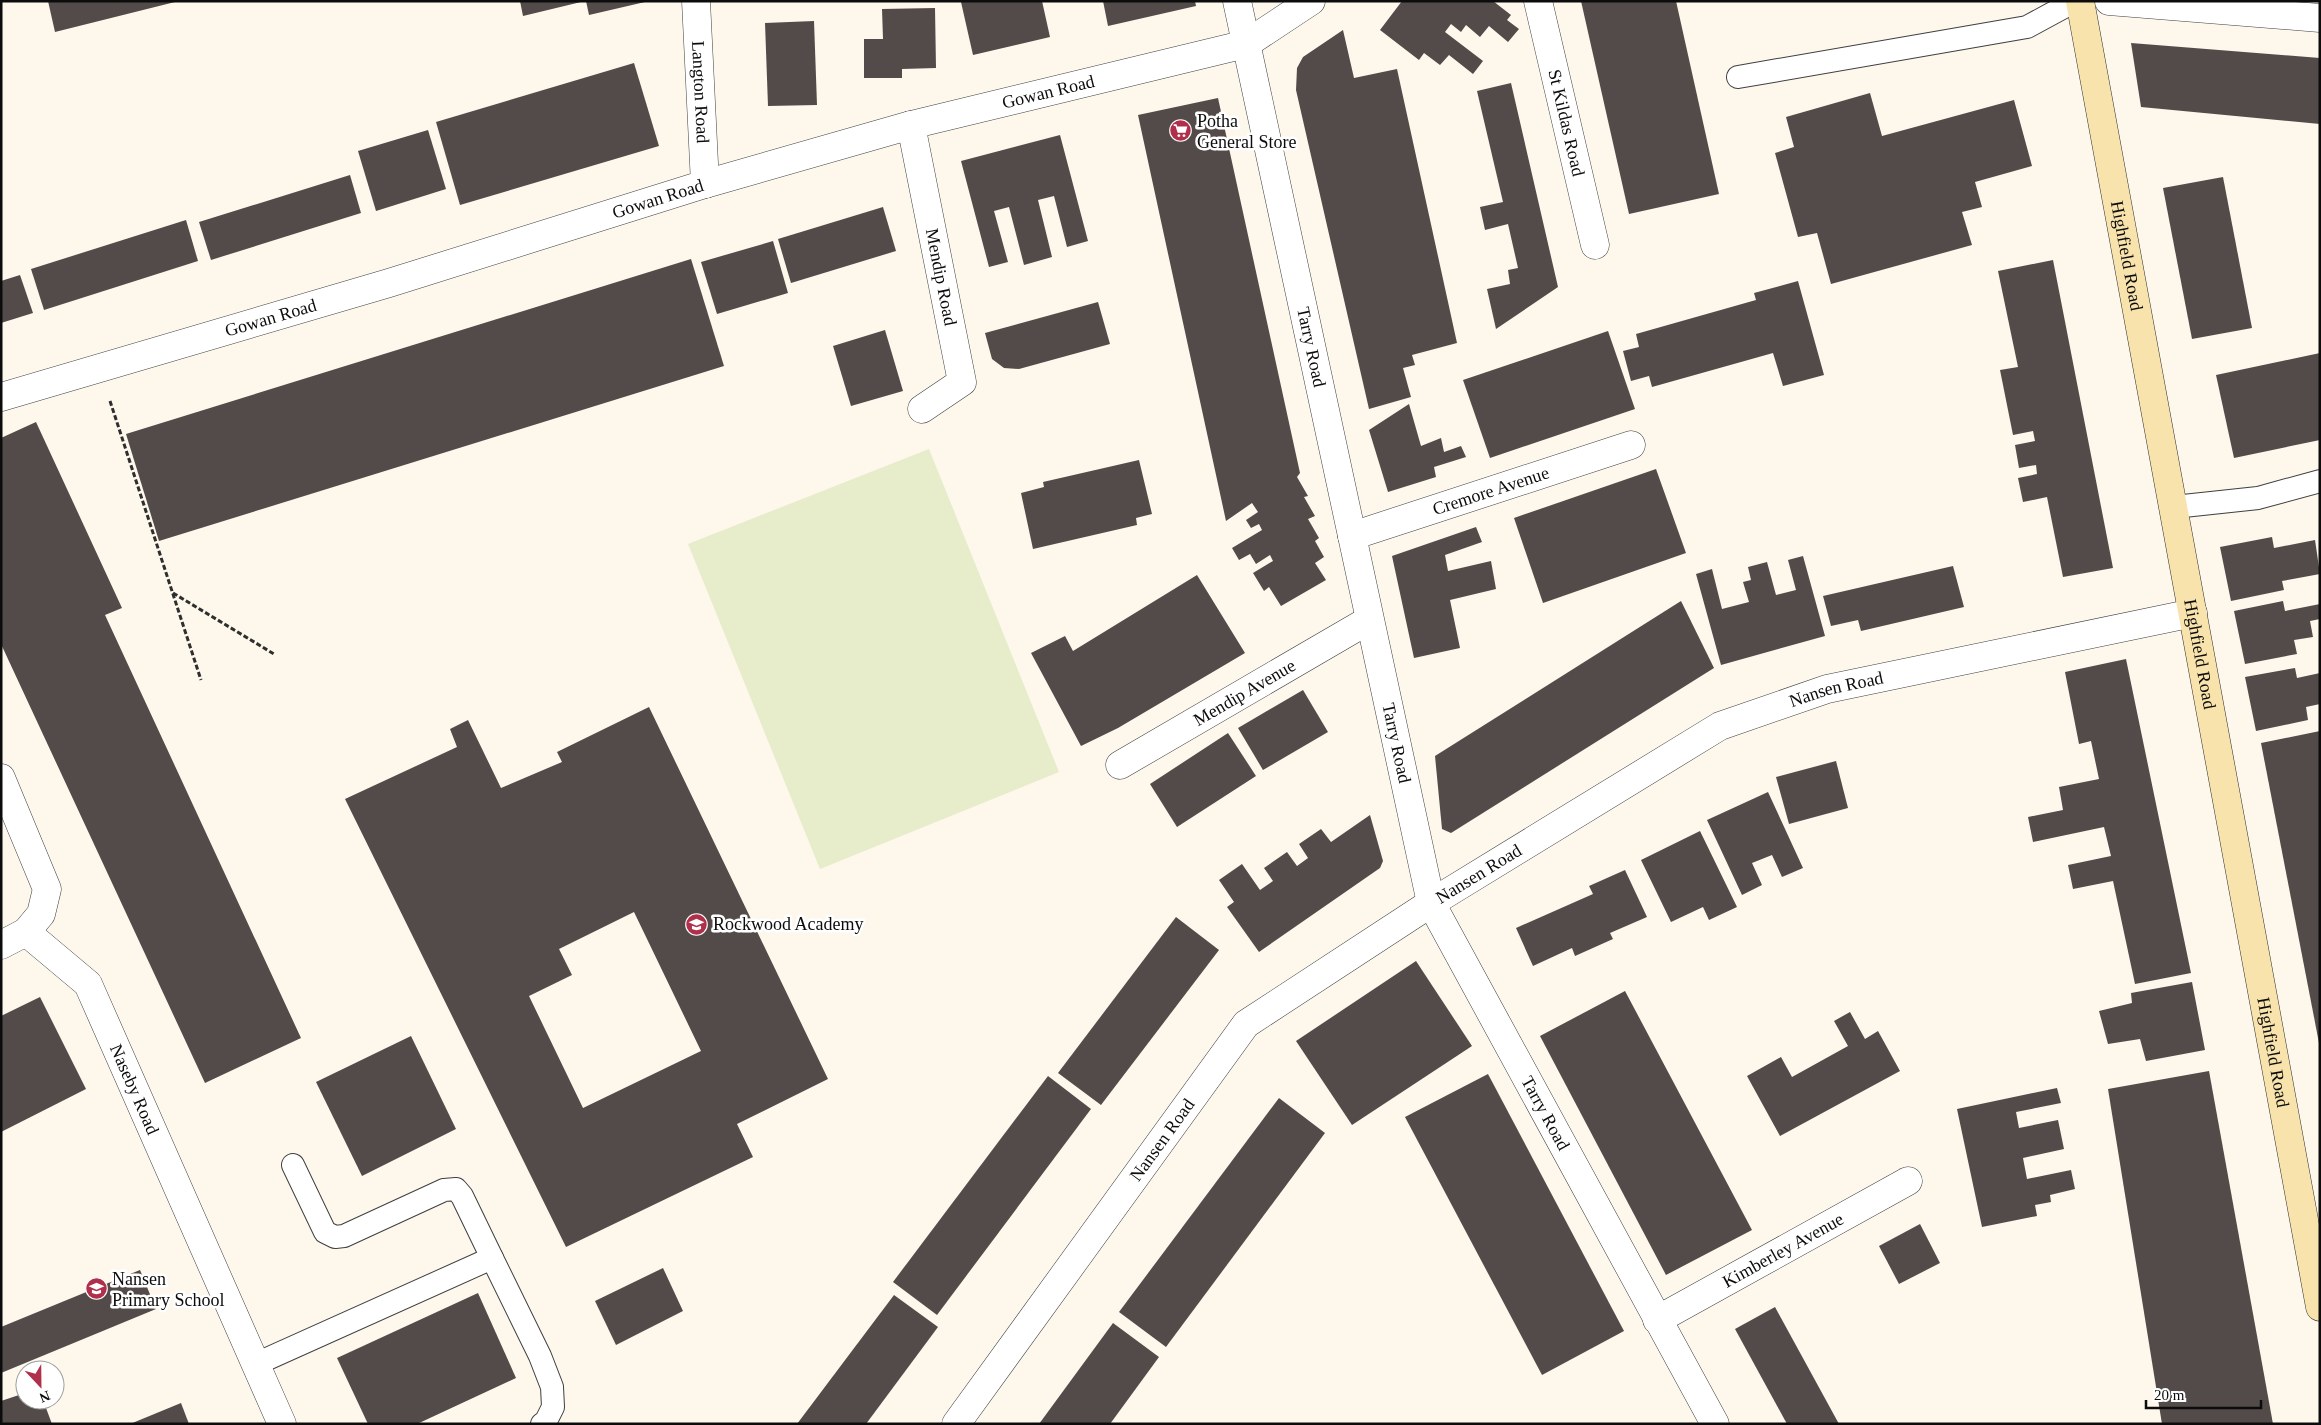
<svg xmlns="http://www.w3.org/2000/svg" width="2321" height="1425" viewBox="0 0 2321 1425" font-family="'Times New Roman',serif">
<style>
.pitch{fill:#e7edca}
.building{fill:#534b49;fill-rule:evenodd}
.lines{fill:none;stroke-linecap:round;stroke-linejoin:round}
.lane-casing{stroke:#3f3f3f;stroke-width:24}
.street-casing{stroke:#3f3f3f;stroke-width:29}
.secondary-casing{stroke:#2e2e2e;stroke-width:29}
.path{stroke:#2e2e2e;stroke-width:3;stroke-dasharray:5 2.5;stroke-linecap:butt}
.lane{stroke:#fff;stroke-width:22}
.street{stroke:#fff;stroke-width:28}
.secondary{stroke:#f8e3ac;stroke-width:28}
.labels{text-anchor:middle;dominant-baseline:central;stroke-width:5;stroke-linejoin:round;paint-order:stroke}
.street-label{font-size:18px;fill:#0c0c0c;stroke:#fff}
.poi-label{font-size:18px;fill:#0c0c0c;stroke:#fff;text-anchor:start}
</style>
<rect width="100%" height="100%" fill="#fdf7ec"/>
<path class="pitch" d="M929 449 1059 772 820 869 688 544Z"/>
<g class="building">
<path d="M48 1H175V2L55 32Z"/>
<path d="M520 1H581V2L523 16Z"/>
<path d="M586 1H645V2L589 15Z"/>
<path d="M1042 1 1050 37 973 55 961 2Z"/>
<path d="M1103 1H1195L1196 6 1108 26Z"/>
<path d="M1402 1H1493L1511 15 1507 20 1519 29 1508 42 1489 26 1480 37 1466 25 1461 32 1451 24 1445 32 1483 61 1473 74 1449 55 1440 65 1424 53 1419 60 1380 30Z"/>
<path d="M1581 1H1676L1719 194 1629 214Z"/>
<path d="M935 8 936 68 902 69V78H864V39H883L882 9Z"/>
<path d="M814 21 817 105 768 106 765 23Z"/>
<path d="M1343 30 1354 78 1397 69 1457 343 1412 355 1415 365 1403 368 1411 397 1369 409 1296 90 1297 68 1303 57Z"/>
<path d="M2131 43 2320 58V124L2141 107Z"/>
<path d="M634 63 659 146 460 205 436 122Z"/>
<path d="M1511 83 1558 287 1496 329 1487 289 1510 284 1508 270 1518 268 1508 224 1485 230 1480 207 1503 202 1477 91Z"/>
<path d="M1870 93 1882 136 2014 100 2032 166 1975 182 1982 207 1962 212 1972 245 1831 284 1817 233 1798 237 1775 153 1794 147 1786 117Z"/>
<path d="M1218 98 1300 473 1297 477 1308 496 1304 497 1315 516 1308 519 1319 538 1315 541 1324 557 1315 563 1326 580 1281 606 1269 587 1264 591 1253 573 1273 561 1270 555 1256 564 1250 554 1239 560 1232 548 1262 530 1259 524 1251 528 1246 520 1258 512 1252 503 1226 521 1138 115Z"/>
<path d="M428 130 446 189 376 211 358 151Z"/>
<path d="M1060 135 1088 241 1067 247 1054 196 1038 200 1052 257 1024 265 1009 207 994 211 1008 262 989 267 961 161Z"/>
<path d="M350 175 361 213 211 260 199 222Z"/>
<path d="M2223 177 2252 328 2192 339 2163 188Z"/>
<path d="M883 207 896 251 791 283 778 239Z"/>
<path d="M186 220 198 261 44 310 31 269Z"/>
<path d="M773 241 788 293 717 314 701 262Z"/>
<path d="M691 259 724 366 159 541 126 434Z"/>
<path d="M2053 260 2113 568 2063 577 2047 497 2023 502 2018 478 2037 474 2036 465 2019 468 2015 445 2035 441 2033 431 2013 435 2000 370 2018 367 1998 271Z"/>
<path d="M20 275 33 313 1 323V281Z"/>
<path d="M1798 281 1824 375 1783 386 1773 353 1652 387 1649 376 1631 381 1623 351 1639 347 1636 334 1756 300 1754 293Z"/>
<path d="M1098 302 1110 344 1019 369 1004 368 992 359 985 333Z"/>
<path d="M885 330 903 391 851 406 833 346Z"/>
<path d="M1608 331 1635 409 1490 458 1463 380Z"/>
<path d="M2320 353V440L2234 458 2216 375Z"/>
<path d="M1409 404 1421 446 1441 438 1444 452 1461 446 1466 457 1434 467 1436 477 1388 492 1369 430Z"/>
<path d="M36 422 122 608 105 615 301 1038 205 1083 1 644V438Z"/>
<path d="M1139 460 1152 514 1136 518 1137 525 1033 549 1021 493 1044 487 1043 482Z"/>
<path d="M1656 469 1686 553 1543 603 1514 518Z"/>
<path d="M1476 527 1482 542 1445 555 1448 571 1491 561 1496 589 1450 600 1460 648 1414 658 1392 556Z"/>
<path d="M2272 537 2274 548 2315 540 2320 574 2282 581 2284 590 2231 601 2220 547Z"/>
<path d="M1803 556 1825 636 1721 665 1696 574 1712 569 1722 609 1749 602 1743 582 1751 580 1748 567 1767 562 1776 595 1796 590 1788 560Z"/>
<path d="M1953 566 1964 607 1861 631 1858 620 1831 626 1823 596Z"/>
<path d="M1197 575 1245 653 1118 728 1081 746 1031 653 1065 636 1073 651Z"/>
<path d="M1681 601 1714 668 1451 833 1442 829 1435 756Z"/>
<path d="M2283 601 2285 611 2320 604V619L2310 621 2313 637 2294 640 2297 654 2245 664 2234 611Z"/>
<path d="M2126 659 2191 973 2135 984 2113 881 2073 889 2068 865 2111 856 2104 827 2033 842 2028 817 2063 810 2059 787 2099 779 2091 741 2079 744 2065 672Z"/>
<path d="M2295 668 2297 678 2320 673V704L2306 707 2308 720 2256 731 2245 677Z"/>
<path d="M1303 690 1328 732 1263 770 1238 728Z"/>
<path d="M649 707 828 1079 737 1124 753 1157 566 1247 345 799 457 747 450 729 468 720 501 788 562 762 557 752ZM634 912 701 1051 583 1108 529 996 572 975 559 949Z"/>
<path d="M2320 731V1043H2319L2261 743Z"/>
<path d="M1228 733 1256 776 1177 827 1150 784Z"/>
<path d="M1836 761 1848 808 1789 824 1776 777Z"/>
<path d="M1768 792 1803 868 1782 877 1772 855 1752 863 1762 885 1742 895 1707 820Z"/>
<path d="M1370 815 1383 861 1380 868 1259 952 1227 907 1234 902 1219 880 1242 864 1260 890 1273 881 1264 868 1287 852 1297 866 1308 858 1299 844 1321 829 1331 842Z"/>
<path d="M1700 831 1737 907 1709 920 1703 907 1671 922 1641 860Z"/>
<path d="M1625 870 1647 917 1610 933 1613 939 1575 956 1572 948 1533 966 1516 928 1593 894 1589 886Z"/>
<path d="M1176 917 1219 950 1101 1105 1058 1073Z"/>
<path d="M1416 961 1472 1046 1352 1125 1296 1041Z"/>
<path d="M2192 982 2205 1050 2146 1061 2140 1039 2108 1044 2099 1011 2132 1003 2131 993Z"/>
<path d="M1625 991 1752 1230 1666 1275 1540 1036Z"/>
<path d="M40 997 86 1089 1 1132V1016Z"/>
<path d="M1850 1012 1865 1039 1878 1031 1900 1071 1780 1136 1747 1076 1781 1057 1792 1077 1848 1046 1834 1021Z"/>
<path d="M411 1036 456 1129 362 1176 316 1082Z"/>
<path d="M2209 1071 2273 1424H2162L2108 1089Z"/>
<path d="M1488 1074 1624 1331 1542 1375 1405 1117Z"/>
<path d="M1048 1076 1091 1109 937 1315 893 1282Z"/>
<path d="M2057 1088 2061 1103 2016 1112 2019 1128 2058 1120 2064 1149 2023 1158 2027 1179 2071 1170 2075 1189 2050 1195 2051 1202 2035 1205 2037 1216 1982 1227 1957 1109Z"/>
<path d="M1279 1098 1325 1133 1166 1347 1119 1312Z"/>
<path d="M1920 1224 1940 1263 1899 1284 1879 1246Z"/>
<path d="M663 1268 683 1311 616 1345 595 1301Z"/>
<path d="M140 1270 156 1309 1 1373V1327Z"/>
<path d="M478 1293 516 1378 417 1424H368L337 1358Z"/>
<path d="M894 1295 938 1327 866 1424H797Z"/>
<path d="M1775 1307 1839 1424H1787L1735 1329Z"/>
<path d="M1113 1323 1159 1357 1110 1424H1039Z"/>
<path d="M25 1393V1400H43L52 1424H1V1401Z"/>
<path d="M181 1403 189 1424H130Z"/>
</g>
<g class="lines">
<defs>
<g id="lane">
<path d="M1738 77 2027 27 2075 1"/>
<path d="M2174 507 2258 498 2320 481"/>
<path d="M293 1165 325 1232 335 1237 344 1236 444 1190 456 1189 462 1196 492 1258"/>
<path d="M256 1364 492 1258 540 1356 552 1387 553 1407 546 1421 542 1424"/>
</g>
<g id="street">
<path id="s1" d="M696 1 705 184"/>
<path id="s2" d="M1237 1 1431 903 1715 1424"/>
<path id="s3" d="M1538 1 1595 245"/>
<path d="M2109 1 2320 18"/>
<path id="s4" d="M911 125 962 382 922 409"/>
<path id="s5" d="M1 397 389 283 705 184 911 125 1246 44 1311 1"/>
<path id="s6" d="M1352 536 1631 445"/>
<path id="s7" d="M1120 765 1369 620"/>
<path d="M1 778 47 889 41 914 26 932 1 945"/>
<path id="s8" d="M26 932 88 984 282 1424"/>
<path id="s9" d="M1657 1320 1908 1181"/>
<path id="s10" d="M956 1424 1246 1024 1431 903 1720 726 1827 689 2193 613"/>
</g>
<g id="secondary">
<path id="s11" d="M2080 1 2320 1307"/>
</g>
</defs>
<use href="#lane" class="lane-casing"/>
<use href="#street" class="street-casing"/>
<use href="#secondary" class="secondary-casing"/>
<g class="path">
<path d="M110 401 201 680"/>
<path d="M173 593 274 654"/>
</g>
<use href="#lane" class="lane"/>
<use href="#street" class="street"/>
<use href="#secondary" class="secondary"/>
</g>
<defs>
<symbol id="supermarket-disc" viewBox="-11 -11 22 22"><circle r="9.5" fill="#b0304c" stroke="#fff"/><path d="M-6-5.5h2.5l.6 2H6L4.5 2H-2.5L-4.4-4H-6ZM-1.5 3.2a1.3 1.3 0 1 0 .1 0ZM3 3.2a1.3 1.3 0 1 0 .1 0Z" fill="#fff"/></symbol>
<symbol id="school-disc" viewBox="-11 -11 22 22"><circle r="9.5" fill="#b0304c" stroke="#fff"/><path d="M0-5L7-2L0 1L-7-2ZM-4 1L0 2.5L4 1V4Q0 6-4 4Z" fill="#fff"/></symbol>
</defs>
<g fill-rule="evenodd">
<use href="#supermarket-disc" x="1168" y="118" width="25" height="25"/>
<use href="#school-disc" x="684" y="912" width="25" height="25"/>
<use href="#school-disc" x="84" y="1276" width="25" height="25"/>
</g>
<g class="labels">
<g class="street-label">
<text stroke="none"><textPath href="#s5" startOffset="1091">Gowan Road</textPath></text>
<text stroke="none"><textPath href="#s1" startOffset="91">Langton Road</textPath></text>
<text stroke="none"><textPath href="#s3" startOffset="125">St Kildas Road</textPath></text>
<text stroke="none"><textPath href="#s5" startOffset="686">Gowan Road</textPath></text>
<text stroke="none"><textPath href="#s11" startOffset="259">Highfield Road</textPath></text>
<text stroke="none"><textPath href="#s4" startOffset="155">Mendip Road</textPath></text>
<text stroke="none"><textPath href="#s5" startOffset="281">Gowan Road</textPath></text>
<text stroke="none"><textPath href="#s2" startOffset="354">Tarry Road</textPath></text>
<text stroke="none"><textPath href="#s6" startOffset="146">Cremore Avenue</textPath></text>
<text stroke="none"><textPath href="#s11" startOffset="664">Highfield Road</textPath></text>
<text stroke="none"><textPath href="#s10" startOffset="1176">Nansen Road</textPath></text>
<text stroke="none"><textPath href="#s7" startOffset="144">Mendip Avenue</textPath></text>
<text stroke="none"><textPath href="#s2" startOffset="759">Tarry Road</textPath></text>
<text stroke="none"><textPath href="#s10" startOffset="771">Nansen Road</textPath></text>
<text stroke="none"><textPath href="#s11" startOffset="1069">Highfield Road</textPath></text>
<text stroke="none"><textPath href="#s8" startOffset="196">Naseby Road</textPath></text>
<text stroke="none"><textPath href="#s2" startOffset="1162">Tarry Road</textPath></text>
<text stroke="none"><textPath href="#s10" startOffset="351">Nansen Road</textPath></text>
<text stroke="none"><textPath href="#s9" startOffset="144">Kimberley Avenue</textPath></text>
</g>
<g class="poi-label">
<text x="1197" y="121">Potha<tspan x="1197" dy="21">General Store</tspan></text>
<text x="713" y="924">Rockwood Academy</text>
<text x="112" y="1279">Nansen<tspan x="112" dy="21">Primary School</tspan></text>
</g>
</g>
<rect width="2321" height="1425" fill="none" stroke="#0c0c0c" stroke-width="5"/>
<g transform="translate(40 1385) rotate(158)"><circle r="24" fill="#ffffff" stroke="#9e9e9e"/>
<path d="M0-4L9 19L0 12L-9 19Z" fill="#b0304c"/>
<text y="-8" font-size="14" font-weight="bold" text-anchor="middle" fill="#0c0c0c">N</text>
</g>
<path d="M2146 1400v8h115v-8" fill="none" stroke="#0c0c0c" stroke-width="2.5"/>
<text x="2154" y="1400" font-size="15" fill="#0c0c0c" stroke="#ffffff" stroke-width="4" paint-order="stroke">20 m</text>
</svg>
